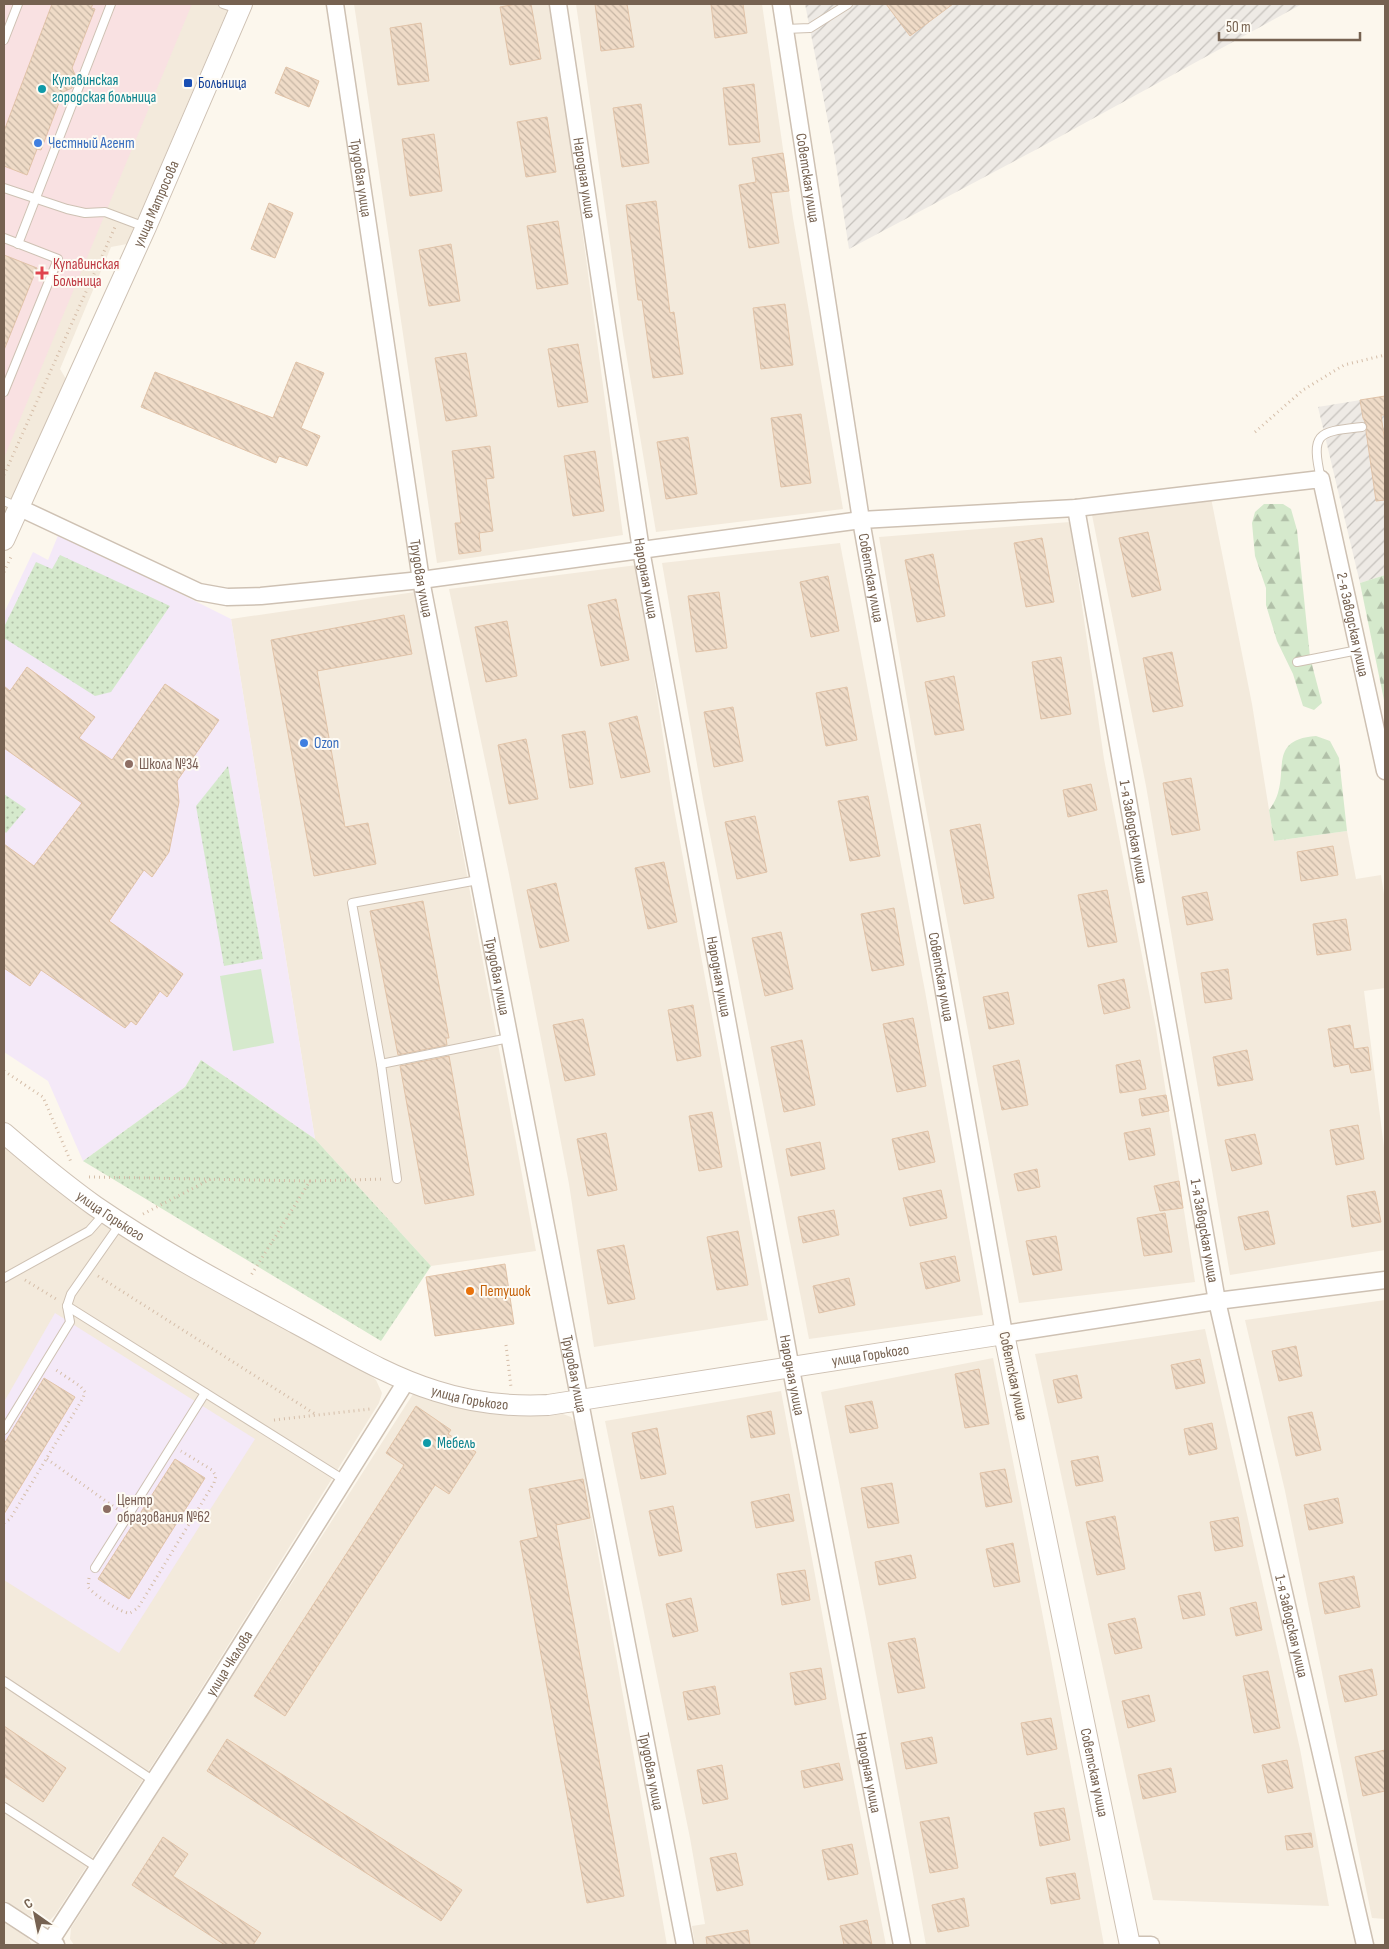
<svg xmlns="http://www.w3.org/2000/svg" width="1389" height="1949" viewBox="0 0 1389 1949" font-family="'Sofia Sans Condensed',sans-serif">
<style>
.residential{fill:#f3eadc}
.industrial{fill:url(#industrial-furrows)}
.education{fill:#f4e9f8}
.medical{fill:#f9e1e2}
.green{fill:url(#green-dots)}
.forest{fill:url(#forest-firs)}
.pitch{fill:#d5e9cc}
.building{fill:url(#building-back-hatch);stroke:#e1c3a8}
.lines{fill:none;stroke-linecap:round;stroke-linejoin:round}
.service-casing{stroke:#cec1b3;stroke-width:10}
.minor-casing{stroke:#cec1b3;stroke-width:19}
.tertiary-casing{stroke:#cec1b3;stroke-width:22}
.path{stroke:#d5bea9;stroke-width:3;stroke-dasharray:1 4;stroke-linecap:butt}
.service{stroke:#fff;stroke-width:8}
.minor{stroke:#fff;stroke-width:16}
.tertiary{stroke:#fff;stroke-width:20}
.transit-dot{fill:#1a4fb4;stroke:#fefbf4;stroke-width:2}
.culture-dot{fill:#0f9aa8;stroke:#fefbf4;stroke-width:2}
.shop-dot{fill:#3f7fe0;stroke:#fefbf4;stroke-width:2}
.health-dot{fill:#e0444e;stroke:#fefbf4;stroke-width:2}
.education-dot{fill:#8d6e63;stroke:#fefbf4;stroke-width:2}
.food-dot{fill:#e8710a;stroke:#fefbf4;stroke-width:2}
.labels{text-anchor:middle;dominant-baseline:central;stroke-width:4;stroke-linejoin:round;paint-order:stroke}
.culture-label{font-size:15px;fill:#0d838f;stroke:#fefbf4;text-anchor:start}
.transit-label{font-size:15px;fill:#164399;stroke:#fefbf4;text-anchor:start}
.shop-label{font-size:15px;fill:#366cbe;stroke:#fefbf4;text-anchor:start}
.street-label{font-size:15px;fill:#766251;stroke:#fefbf4}
.health-label{font-size:15px;fill:#be3a42;stroke:#fefbf4;text-anchor:start}
.education-label{font-size:15px;fill:#785e54;stroke:#fefbf4;text-anchor:start}
.food-label{font-size:15px;fill:#c56008;stroke:#fefbf4;text-anchor:start}
</style>
<defs>
<pattern id="industrial-furrows" width="10" height="10" patternUnits="userSpaceOnUse" patternTransform="scale(1.25)"><rect width="10" height="10" fill="#eeeae5"/><path d="M-1 1l2-2M0 10L10 0M9 11l2-2" fill="none" stroke="#c5c1bc"/></pattern>
<pattern id="green-dots" width="8" height="8" patternUnits="userSpaceOnUse" patternTransform="scale(1.25)"><rect width="8" height="8" fill="#d5e9cc"/><path d="M2 2h.1M6 6h.1" fill="none" stroke="#b1c0a8" stroke-width="1.8" stroke-linecap="round"/></pattern>
<pattern id="forest-firs" width="22" height="20" patternUnits="userSpaceOnUse" patternTransform="scale(1.25)"><rect width="22" height="20" fill="#d5e9cc"/><path d="M5 1l3.5 6h-7zM16 11l3.5 6h-7z" fill="#b1c0a8"/></pattern>
<pattern id="building-back-hatch" width="6" height="6" patternUnits="userSpaceOnUse" patternTransform="scale(1.25)"><rect width="6" height="6" fill="#efdbc7"/><path d="M-1 5l2 2M0 0l6 6M5-1l2 2" fill="none" stroke="#c6b5a4"/></pattern>
</defs>
<rect width="100%" height="100%" fill="#fcf7ed"/>
<g class="residential">
<path d="M4 4H230L127 244 111 247 60 369 66 379 4 521Z"/>
<path d="M354 4H550L558 49 623 535 437 563Z"/>
<path d="M576 4H762L793 218 843 509 656 532 623 335Z"/>
<path d="M1211 498 1252 704 1274 841 1347 831 1356 879 1381 875 1385 901V988L1364 991 1385 1155V1250L1230 1275 1146 786 1092 515Z"/>
<path d="M1070 522 1104 759 1156 1028 1195 1282 1019 1303 923 793 879 537Z"/>
<path d="M840 543 925 991 983 1315 809 1339 703 799 662 563Z"/>
<path d="M637 565 674 809 768 1320 594 1347 569 1184 509 874 449 589Z"/>
<path d="M415 592 536 1251 431 1266 315 1139 231 619Z"/>
<path d="M4 1146 56 1189 132 1243 236 1302 367 1373 376 1380 382 1393 379 1403 186 1713 55 1915 47 1923 24 1913 4 1900Z"/>
<path d="M1385 1300V1919L1372 1918 1285 1491 1245 1320Z"/>
<path d="M1205 1329 1300 1749 1329 1906 1153 1900 1035 1354Z"/>
<path d="M993 1358 1049 1648 1104 1945H926L866 1618 821 1392Z"/>
<path d="M781 1391 842 1721 886 1945H695L692 1926 705 1924 690 1838 605 1421Z"/>
<path d="M413 1394 460 1408 491 1414 519 1416 563 1414 571 1417 575 1423 667 1945H74L70 1939 71 1928Z"/>
<path d="M4 1920 26 1934 32 1945H4Z"/>
</g>
<g class="industrial">
<path d="M805 4H1302L1041 147 849 249 834 152Z"/>
<path d="M1385 396V575L1360 583 1318 407Z"/>
</g>
<g class="education">
<path d="M59 533 231 619 315 1139 201 1060 185 1087 83 1161 48 1081 4 1052V613L33 552 48 560Z"/>
<path d="M55 1313 255 1439 119 1653 4 1580V1402Z"/>
</g>
<path class="medical" d="M4 4H192L4 458Z"/>
<g class="green">
<path d="M60 555 170 606 111 692 95 696 4 638V627L36 562 52 569Z"/>
<path d="M228 766 263 959 224 966 196 806Z"/>
<path d="M4 794 26 809 6 833 4 831Z"/>
<path d="M201 1060 315 1139 431 1266 381 1341 83 1161 185 1087Z"/>
</g>
<g class="forest">
<path d="M1264 504H1283L1291 509 1297 530 1310 657 1322 703 1314 710 1303 706 1293 674 1277 641 1266 605V588L1255 556 1252 523 1255 512Z"/>
<path d="M1385 575V705L1360 583Z"/>
<path d="M1316 736 1330 741 1339 758 1347 831 1274 841 1269 810C1295 778 1262 740 1316 736Z"/>
</g>
<path class="pitch" d="M261 969 274 1043 233 1051 220 976Z"/>
<g class="building">
<path d="M52 4H93L91 8 95 9 72 68 76 77 72 88 63 92 41 150 37 149 27 175 4 166V131Z"/>
<path d="M516 4H531L541 59 510 65 500 7Z"/>
<path d="M595 4H627L634 47 601 51Z"/>
<path d="M711 4H743L747 33 715 38Z"/>
<path d="M886 4H953L910 36Z"/>
<path d="M421 23 429 81 398 85 390 28Z"/>
<path d="M286 67 319 81 309 107 275 93Z"/>
<path d="M754 84 760 142 729 145 723 88Z"/>
<path d="M641 104 649 163 622 167 613 108Z"/>
<path d="M547 117 556 172 526 177 517 122Z"/>
<path d="M434 134 442 191 410 196 402 139Z"/>
<path d="M783 153 789 191 771 193 779 243 749 248 739 185 756 182 752 158Z"/>
<path d="M656 201 670 313 674 312 683 374 653 378 642 300H638L626 205Z"/>
<path d="M269 203 293 213 275 258 251 249Z"/>
<path d="M558 221 568 284 537 289 527 226Z"/>
<path d="M451 244 460 301 429 306 419 250Z"/>
<path d="M4 255 37 268 4 350Z"/>
<path d="M785 304 793 365 761 369 753 308Z"/>
<path d="M578 344 588 402 558 407 548 349Z"/>
<path d="M466 353 477 416 446 421 435 358Z"/>
<path d="M296 362 324 373 301 428 320 436 307 466 279 456 276 463 141 407 155 372 273 418Z"/>
<path d="M1385 396V415H1381L1385 443V500L1376 501 1366 431 1367 426 1363 418 1360 400Z"/>
<path d="M801 414 811 483 781 487 771 418Z"/>
<path d="M688 437 697 494 666 499 657 442Z"/>
<path d="M490 446 494 478 486 479 493 531 479 533 481 551 459 554 455 523H461L452 451Z"/>
<path d="M595 451 604 511 573 516 564 456Z"/>
<path d="M1148 532 1161 590 1132 597 1119 538Z"/>
<path d="M1042 538 1054 602 1026 607 1014 543Z"/>
<path d="M933 554 945 616 917 622 905 560Z"/>
<path d="M828 576 839 631 811 637 800 582Z"/>
<path d="M719 592 727 648 696 652 688 596Z"/>
<path d="M616 599 629 660 601 666 588 605Z"/>
<path d="M404 615 412 654 317 671 345 827 368 823 376 864 314 876 271 640Z"/>
<path d="M507 621 517 676 486 682 475 627Z"/>
<path d="M1172 652 1183 706 1153 712 1143 658Z"/>
<path d="M1061 657 1071 714 1041 719 1032 662Z"/>
<path d="M27 667 95 717 79 738 112 760 165 684 219 720 177 781 179 802 169 852 152 877 144 870 109 921 183 974 167 997 160 991 136 1025 131 1021 125 1028 41 970 30 986 4 968V844L34 866 82 803 4 748V686L10 691Z"/>
<path d="M954 676 964 730 935 735 925 682Z"/>
<path d="M847 687 857 740 826 746 816 693Z"/>
<path d="M733 707 743 761 714 767 704 712Z"/>
<path d="M637 716 650 772 621 778 609 723Z"/>
<path d="M585 731 593 784 570 788 562 735Z"/>
<path d="M526 739 538 799 509 804 498 745Z"/>
<path d="M1191 778 1200 830 1172 835 1163 783Z"/>
<path d="M1091 784 1097 810 1068 817 1063 790Z"/>
<path d="M868 796 880 856 850 861 838 801Z"/>
<path d="M755 816 767 872 737 879 725 822Z"/>
<path d="M980 824 994 898 964 904 950 830Z"/>
<path d="M1333 846 1338 875 1301 881 1297 852Z"/>
<path d="M664 862 677 922 648 929 635 868Z"/>
<path d="M556 883 569 941 540 948 527 890Z"/>
<path d="M1107 890 1117 942 1088 947 1078 895Z"/>
<path d="M1207 892 1213 920 1187 925 1182 897Z"/>
<path d="M423 901 449 1038H446L447 1045 398 1055 370 911Z"/>
<path d="M894 908 904 965 872 971 861 914Z"/>
<path d="M1346 919 1351 950 1317 955 1313 924Z"/>
<path d="M781 932 793 989 765 996 752 938Z"/>
<path d="M1228 969 1232 999 1205 1003 1201 973Z"/>
<path d="M1124 979 1130 1008 1104 1014 1098 985Z"/>
<path d="M1008 992 1014 1024 989 1029 983 997Z"/>
<path d="M693 1005 701 1056 677 1061 668 1010Z"/>
<path d="M913 1018 926 1086 897 1092 883 1024Z"/>
<path d="M583 1019 595 1075 565 1081 553 1025Z"/>
<path d="M1350 1025 1354 1049 1368 1047 1371 1070 1351 1073 1349 1064 1334 1067 1328 1029Z"/>
<path d="M802 1040 815 1105 784 1112 771 1047Z"/>
<path d="M1247 1050 1253 1080 1218 1086 1213 1057Z"/>
<path d="M449 1056 474 1195 425 1204 400 1066Z"/>
<path d="M1019 1060 1028 1105 1002 1110 993 1066Z"/>
<path d="M1140 1060 1146 1089 1120 1093 1116 1065Z"/>
<path d="M1166 1095 1169 1111 1142 1116 1139 1099Z"/>
<path d="M712 1112 722 1167 699 1171 689 1116Z"/>
<path d="M1358 1125 1364 1159 1336 1165 1330 1130Z"/>
<path d="M1150 1128 1155 1155 1129 1160 1124 1133Z"/>
<path d="M928 1131 935 1162 899 1170 892 1139Z"/>
<path d="M606 1133 617 1190 588 1196 577 1139Z"/>
<path d="M1255 1134 1262 1164 1232 1171 1225 1140Z"/>
<path d="M820 1142 825 1169 791 1176 786 1149Z"/>
<path d="M1037 1169 1040 1187 1018 1191 1014 1174Z"/>
<path d="M1179 1181 1183 1208 1160 1211 1154 1186Z"/>
<path d="M941 1190 947 1218 910 1226 903 1198Z"/>
<path d="M1375 1191 1381 1222 1352 1227 1347 1196Z"/>
<path d="M834 1210 839 1235 803 1243 798 1217Z"/>
<path d="M1268 1211 1275 1244 1245 1250 1238 1217Z"/>
<path d="M1165 1213 1172 1252 1144 1256 1137 1218Z"/>
<path d="M738 1231 748 1285 717 1290 707 1237Z"/>
<path d="M1056 1236 1062 1270 1033 1275 1026 1241Z"/>
<path d="M624 1245 635 1299 608 1304 597 1250Z"/>
<path d="M955 1256 960 1281 926 1289 920 1263Z"/>
<path d="M505 1264 514 1324 435 1336 426 1277Z"/>
<path d="M849 1278 855 1305 819 1313 813 1286Z"/>
<path d="M1296 1346 1302 1376 1279 1381 1272 1351Z"/>
<path d="M1200 1359 1205 1383 1176 1389 1171 1365Z"/>
<path d="M979 1369 989 1424 965 1428 955 1374Z"/>
<path d="M1077 1375 1082 1398 1058 1403 1053 1380Z"/>
<path d="M44 1378 75 1397 4 1514V1444Z"/>
<path d="M872 1401 878 1428 850 1433 845 1406Z"/>
<path d="M416 1406 451 1430 448 1434 476 1452 449 1494 435 1485 285 1716 254 1696 404 1465 386 1453Z"/>
<path d="M771 1411 775 1434 751 1438 747 1416Z"/>
<path d="M1312 1412 1321 1450 1296 1456 1288 1417Z"/>
<path d="M1212 1423 1217 1449 1189 1455 1184 1429Z"/>
<path d="M657 1428 666 1474 641 1479 632 1433Z"/>
<path d="M1098 1456 1103 1481 1076 1486 1071 1461Z"/>
<path d="M175 1459 205 1478 129 1599 98 1579Z"/>
<path d="M1005 1469 1012 1502 986 1507 980 1473Z"/>
<path d="M583 1479 590 1518 556 1525 624 1896 587 1903 520 1541 538 1537 529 1489Z"/>
<path d="M892 1483 899 1523 868 1528 861 1488Z"/>
<path d="M789 1494 794 1521 756 1528 751 1502Z"/>
<path d="M1338 1498 1343 1523 1309 1530 1304 1505Z"/>
<path d="M673 1506 682 1551 659 1556 649 1511Z"/>
<path d="M1115 1516 1125 1569 1097 1575 1086 1522Z"/>
<path d="M1238 1517 1243 1546 1215 1551 1210 1522Z"/>
<path d="M1013 1543 1020 1582 994 1587 986 1549Z"/>
<path d="M911 1555 916 1578 879 1585 875 1562Z"/>
<path d="M805 1570 810 1600 782 1605 777 1574Z"/>
<path d="M1354 1576 1360 1607 1325 1614 1319 1583Z"/>
<path d="M1200 1592 1205 1615 1183 1619 1178 1596Z"/>
<path d="M691 1598 698 1631 673 1637 666 1604Z"/>
<path d="M1256 1602 1262 1630 1236 1636 1230 1608Z"/>
<path d="M1135 1618 1142 1648 1115 1654 1108 1624Z"/>
<path d="M915 1638 925 1688 898 1693 888 1643Z"/>
<path d="M821 1668 826 1699 795 1705 790 1673Z"/>
<path d="M1372 1669 1377 1695 1345 1702 1339 1676Z"/>
<path d="M1268 1671 1280 1728 1254 1733 1243 1676Z"/>
<path d="M715 1686 720 1714 688 1720 683 1692Z"/>
<path d="M1149 1695 1155 1721 1128 1728 1122 1701Z"/>
<path d="M1051 1718 1057 1749 1027 1755 1021 1723Z"/>
<path d="M4 1726 66 1768 43 1802 4 1776Z"/>
<path d="M932 1737 937 1763 906 1769 901 1743Z"/>
<path d="M227 1739 462 1890 441 1921 207 1771Z"/>
<path d="M1385 1750V1791L1363 1796 1355 1757Z"/>
<path d="M1287 1760 1293 1788 1268 1793 1262 1765Z"/>
<path d="M839 1763 843 1780 804 1788 801 1771Z"/>
<path d="M722 1765 728 1799 703 1804 697 1770Z"/>
<path d="M1171 1768 1176 1792 1143 1799 1138 1775Z"/>
<path d="M1064 1808 1070 1840 1040 1846 1034 1813Z"/>
<path d="M949 1817 958 1868 930 1873 920 1822Z"/>
<path d="M1311 1833 1313 1847 1287 1850 1285 1836Z"/>
<path d="M163 1837 188 1854 173 1876 261 1933 253 1945H225L132 1885Z"/>
<path d="M852 1844 858 1874 828 1880 822 1850Z"/>
<path d="M736 1853 743 1885 717 1891 710 1858Z"/>
<path d="M1075 1873 1080 1899 1051 1904 1046 1878Z"/>
<path d="M964 1898 969 1926 938 1932 932 1905Z"/>
<path d="M867 1920 872 1945H844L840 1926Z"/>
<path d="M748 1930 750 1945H707L706 1937Z"/>
</g>
<g class="lines">
<defs>
<g id="service">
<path d="M223 4 238 9"/>
<path d="M785 29 810 28 848 4"/>
<path d="M4 40 18 4"/>
<path d="M4 188 67 209 85 213 105 212 145 227"/>
<path d="M4 238 58 259 4 392"/>
<path d="M18 244 111 4"/>
<path d="M1321 479C1310 431 1319 432 1362 427"/>
<path d="M4 501 18 507"/>
<path d="M1297 662 1358 650"/>
<path d="M478 880 352 903 381 1064 509 1038"/>
<path d="M381 1064 397 1179"/>
<path d="M4 1278 89 1231 104 1214"/>
<path d="M67 1306 344 1480"/>
<path d="M4 1430 70 1322 67 1306 71 1294 120 1224"/>
<path d="M95 1568 205 1393"/>
<path d="M4 1681 154 1781"/>
<path d="M4 1807 98 1868"/>
</g>
<g id="minor">
<path id="s1" d="M335 4 421 580 685 1945"/>
<path id="s2" d="M558 4 641 550 791 1369 902 1945"/>
<path id="s3" d="M781 4 861 520 1004 1334 1217 1301 1385 1280"/>
<path id="s4" d="M20 508 199 592 227 597 261 596 421 580 861 520 1076 508 1321 479 1385 771"/>
<path id="s5" d="M1076 508 1217 1301 1365 1945"/>
<path d="M4 1911 56 1945"/>
<path id="s6" d="M48 1945 200 1710 407 1380"/>
<path d="M1130 1945H1151"/>
</g>
<g id="tertiary">
<path id="s7" d="M4 540 146 227 242 4"/>
<path id="s8" d="M4 1133C33 1158 63 1183 95 1206 159 1250 229 1287 297 1324 342 1348 387 1376 436 1391 473 1403 509 1407 548 1405L1004 1334 1130 1945"/>
</g>
</defs>
<use href="#service" class="service-casing"/>
<use href="#minor" class="minor-casing"/>
<use href="#tertiary" class="tertiary-casing"/>
<g class="path">
<path d="M1255 432 1303 390 1344 365 1385 355"/>
<path d="M4 475 115 227"/>
<path d="M4 572 11 557"/>
<path d="M4 1071 43 1097 71 1162"/>
<path d="M89 1177 310 1181 250 1277"/>
<path d="M310 1181 385 1179"/>
<path d="M143 1214 211 1179"/>
<path d="M98 1276 315 1414"/>
<path d="M25 1280 56 1299"/>
<path d="M506 1345 511 1387"/>
<path d="M274 1420 370 1409"/>
<path d="M47 1459 117 1509"/>
<path d="M4 1523 10 1519 83 1398 85 1392 80 1386 56 1370"/>
<path d="M89 1578 88 1587C93 1594 122 1614 130 1613 132 1612 136 1609 138 1608L214 1483 216 1476 212 1470 181 1451"/>
</g>
<use href="#service" class="service"/>
<use href="#minor" class="minor"/>
<use href="#tertiary" class="tertiary"/>
</g>
<rect class="transit-dot" x="183" y="78" width="10" height="10" rx="2.5"/>
<g class="culture-dot">
<circle cx="42" cy="89" r="5"/>
<circle cx="427" cy="1443" r="5"/>
</g>
<g class="shop-dot">
<circle cx="38" cy="143" r="5"/>
<circle cx="304" cy="743" r="5"/>
</g>
<path class="health-dot" d="M39.5 265.5h5v5h5v5h-5v5h-5v-5h-5v-5h5z"/>
<g class="education-dot">
<circle cx="129" cy="764" r="5"/>
<circle cx="107" cy="1509" r="5"/>
</g>
<circle class="food-dot" cx="470" cy="1291" r="5"/>
<g class="labels">
<g class="culture-label">
<text x="52" y="80">Купавинская<tspan x="52" dy="17">городская больница</tspan></text>
<text x="437" y="1443">Мебель</text>
</g>
<g class="transit-label">
<text x="198" y="83">Больница</text>
</g>
<g class="shop-label">
<text x="48" y="143">Честный Агент</text>
<text x="314" y="743">Ozon</text>
</g>
<g class="street-label">
<text stroke="none"><textPath href="#s1" startOffset="176">Трудовая улица</textPath></text>
<text stroke="none"><textPath href="#s2" startOffset="176">Народная улица</textPath></text>
<text stroke="none"><textPath href="#s3" startOffset="176">Советская улица</textPath></text>
<text stroke="none"><textPath href="#s7" startOffset="369">улица Матросова</textPath></text>
<text stroke="none"><textPath href="#s2" startOffset="581">Народная улица</textPath></text>
<text stroke="none"><textPath href="#s3" startOffset="581">Советская улица</textPath></text>
<text stroke="none"><textPath href="#s1" startOffset="581">Трудовая улица</textPath></text>
<text stroke="none"><textPath href="#s4" startOffset="1476">2-я Заводская улица</textPath></text>
<text stroke="none"><textPath href="#s5" startOffset="329">1-я Заводская улица</textPath></text>
<text stroke="none"><textPath href="#s2" startOffset="986">Народная улица</textPath></text>
<text stroke="none"><textPath href="#s1" startOffset="986">Трудовая улица</textPath></text>
<text stroke="none"><textPath href="#s3" startOffset="986">Советская улица</textPath></text>
<text stroke="none"><textPath href="#s8" startOffset="135">улица Горького</textPath></text>
<text stroke="none"><textPath href="#s5" startOffset="734">1-я Заводская улица</textPath></text>
<text stroke="none"><textPath href="#s8" startOffset="945">улица Горького</textPath></text>
<text stroke="none"><textPath href="#s1" startOffset="1391">Трудовая улица</textPath></text>
<text stroke="none"><textPath href="#s2" startOffset="1391">Народная улица</textPath></text>
<text transform="translate(1013 1376) rotate(78)">Советская улица</text>
<text stroke="none"><textPath href="#s8" startOffset="540">улица Горького</textPath></text>
<text stroke="none"><textPath href="#s5" startOffset="1139">1-я Заводская улица</textPath></text>
<text stroke="none"><textPath href="#s6" startOffset="335">улица Чкалова</textPath></text>
<text stroke="none"><textPath href="#s1" startOffset="1796">Трудовая улица</textPath></text>
<text stroke="none"><textPath href="#s2" startOffset="1796">Народная улица</textPath></text>
<text stroke="none"><textPath href="#s8" startOffset="1528">Советская улица</textPath></text>
</g>
<g class="health-label">
<text x="53" y="264">Купавинская<tspan x="53" dy="17">Больница</tspan></text>
</g>
<g class="education-label">
<text x="139" y="764">Школа №34</text>
<text x="117" y="1500">Центр<tspan x="117" dy="17">образования №62</tspan></text>
</g>
<g class="food-label">
<text x="480" y="1291">Петушок</text>
</g>
</g>
<rect width="1389" height="1949" fill="none" stroke="#766251" stroke-width="10"/>
<g transform="translate(35 1914) rotate(327)" stroke="#fefbf4" stroke-width="4" paint-order="stroke">
<path d="M0-4L9 19L0 12L-9 19Z" fill="#766251"/>
<text y="-8" font-size="14" font-weight="bold" text-anchor="middle" fill="#766251">С</text>
</g>
<path d="M1219 32v8h141v-8" fill="none" stroke="#766251" stroke-width="2.5"/>
<text x="1226" y="32" font-size="15" fill="#766251" stroke="#fefbf4" stroke-width="4" paint-order="stroke">50 m</text>
</svg>
